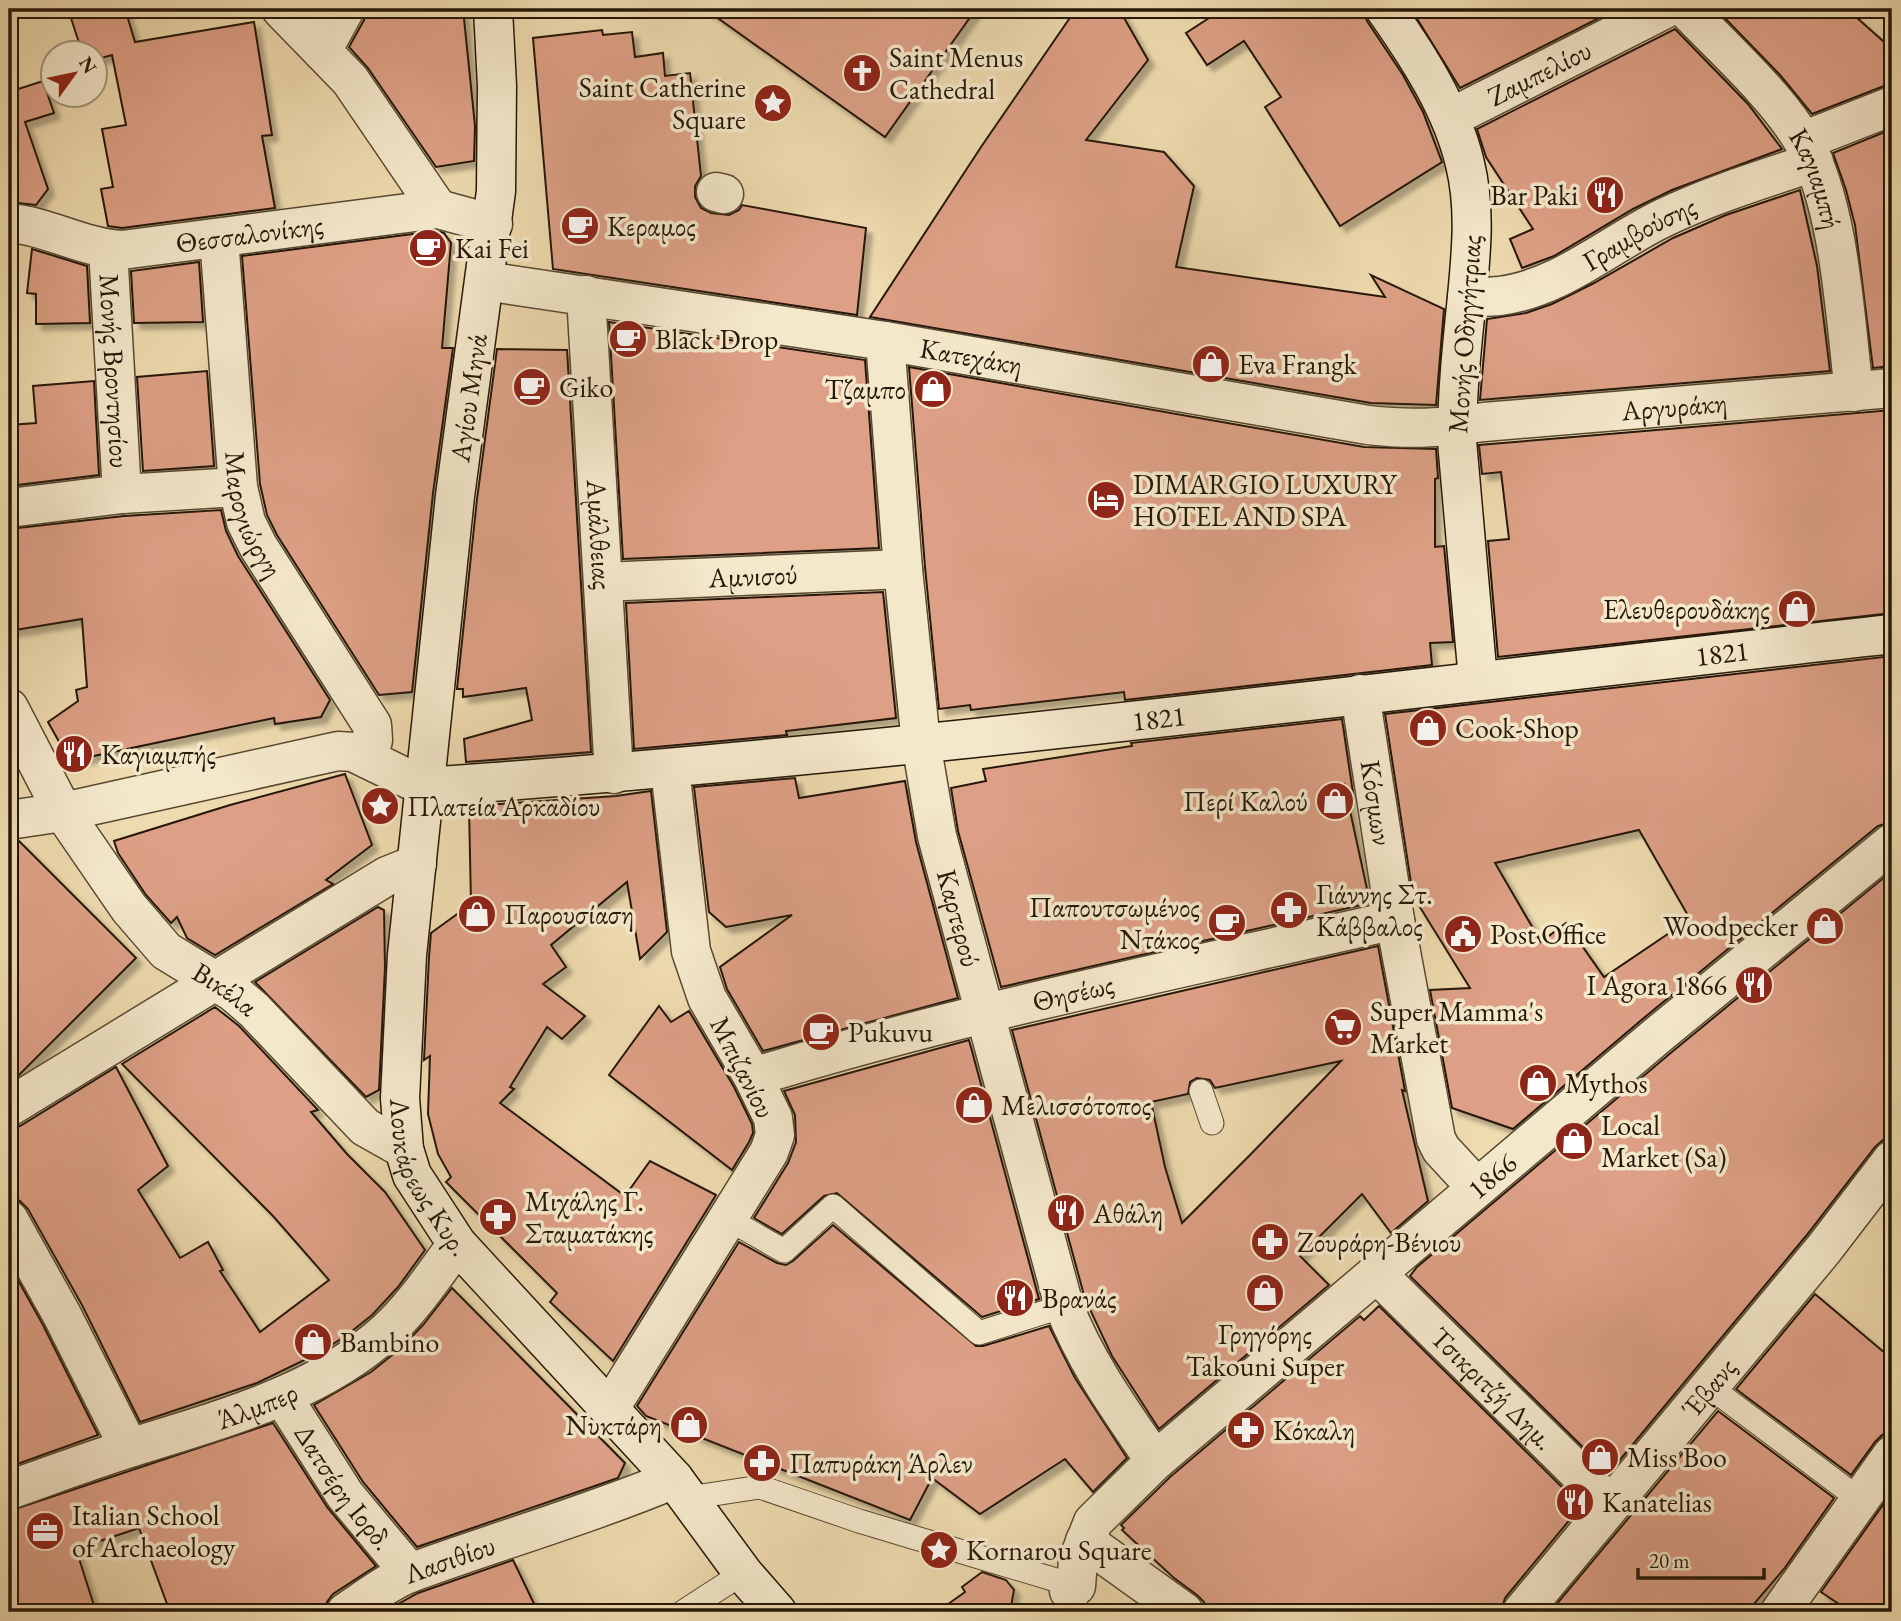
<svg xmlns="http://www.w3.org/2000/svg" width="1901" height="1621" viewBox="0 0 1901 1621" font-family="'EB Garamond',serif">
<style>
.building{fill:#dda086;stroke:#261808;stroke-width:2;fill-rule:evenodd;filter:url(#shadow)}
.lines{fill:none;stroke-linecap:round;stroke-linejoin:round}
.lane-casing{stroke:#584932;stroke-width:25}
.street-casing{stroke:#584932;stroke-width:41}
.secondary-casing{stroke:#261808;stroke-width:41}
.lane{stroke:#f4e8cb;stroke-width:23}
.street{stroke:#f4e8cb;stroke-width:38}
.secondary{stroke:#f4e8cb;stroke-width:38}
.labels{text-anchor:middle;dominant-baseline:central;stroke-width:7;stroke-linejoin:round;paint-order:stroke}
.poi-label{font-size:28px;fill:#261808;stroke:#f4e8cb;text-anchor:start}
.street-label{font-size:28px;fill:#261808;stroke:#f4e8cb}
</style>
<defs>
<filter id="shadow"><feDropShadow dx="6" dy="6" stdDeviation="2" flood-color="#0004"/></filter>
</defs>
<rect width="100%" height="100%" fill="#eedbaf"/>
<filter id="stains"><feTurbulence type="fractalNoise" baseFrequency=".00286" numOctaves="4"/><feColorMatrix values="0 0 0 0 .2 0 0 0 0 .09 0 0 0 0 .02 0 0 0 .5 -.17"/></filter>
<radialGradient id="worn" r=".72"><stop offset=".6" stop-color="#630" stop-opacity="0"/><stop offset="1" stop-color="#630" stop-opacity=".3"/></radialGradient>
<g class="building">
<path d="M91 9H125L135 42 254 22 272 135 262 136 275 208 122 228 108 226 101 189 113 187 102 129 126 125 112 55 94 60V52H82L70 15Z"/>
<path d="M367 9H463L475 126 474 161 436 167 368 68 349 47 364 20Z"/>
<path d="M705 9H976L885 137Z"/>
<path d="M1076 9H1119L1148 60 1086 140 1164 152 1194 186 1176 267 1385 297 1371 275 1444 309 1436 405 1371 403 870 317 981 147Z"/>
<path d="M1223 9H1363L1367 21 1403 75 1423 112 1442 162 1340 226 1265 107 1281 97 1244 41 1207 65 1186 33Z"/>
<path d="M1411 9H1617L1460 88Z"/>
<path d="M1716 9H1847L1892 49V85L1884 86 1812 114 1780 75Z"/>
<path d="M1675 29 1748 104 1782 149 1672 190 1633 209 1554 256 1522 268 1510 239 1533 229 1486 157 1477 129Z"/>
<path d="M602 30 603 35 632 32 635 57 663 53 665 76 690 73 701 176 695 186V197L701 208 711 213 729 215 739 210 742 205 866 228 857 315 553 269 533 38Z"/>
<path d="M43 81 54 113 25 122 48 189 36 205 9 202V92Z"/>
<path d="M1892 129V366L1873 368 1855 225 1846 190 1833 153Z"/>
<path d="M1800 190 1817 266 1830 371 1480 400 1487 319 1526 313 1552 304 1594 283 1673 238 1726 215Z"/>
<path d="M436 231 444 233 451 243 442 348H453L433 493 412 692 379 695 277 535 267 515 260 484 242 256Z"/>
<path d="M32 249 87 266 90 323 36 324V294L27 293Z"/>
<path d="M199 262 203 322 134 323 131 271Z"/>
<path d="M609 322 865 360 879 548 623 559Z"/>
<path d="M497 349 567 350 591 752 466 762 464 739 532 720 526 688 463 697V689H457L477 499Z"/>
<path d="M909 367 1364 447 1436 449 1438 478 1435 479V547L1444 546 1453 642 1430 643 1432 665 1125 700 1124 692 971 710 970 705 939 709 925 567Z"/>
<path d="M207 371 214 466 143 471 137 377Z"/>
<path d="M94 381 99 475 9 486V425L36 423 33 386Z"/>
<path d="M1892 410V613L1498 657 1488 541 1509 539 1501 472 1482 474 1479 445Z"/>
<path d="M221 510 226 531 238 556 330 700 321 717 275 724 274 718 70 761 48 722 78 701 76 690 87 687 82 619 9 631V529L124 516Z"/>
<path d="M883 592 896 718 786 731 787 735 634 749 626 603Z"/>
<path d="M1892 656V822L1878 826 1645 1017 1513 1129 1452 1108 1430 990 1470 988 1413 896 1385 714ZM1639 830 1690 919 1604 977 1566 923 1541 942 1495 863Z"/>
<path d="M1342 719 1354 800 1344 783 1370 903 1001 987 958 831 951 788 986 781 983 769 1132 746 1131 743Z"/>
<path d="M345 774 372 845 326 880 333 884 215 955 187 938 177 917 171 923 146 895 118 853 114 841 230 805Z"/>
<path d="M795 778 799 798 905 781 916 842 958 998 763 1051 727 989 720 967 792 915 726 927 709 912 694 787Z"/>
<path d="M651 791 667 932 640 959 627 882 551 945 566 967 543 984 585 1016 562 1039 547 1027 510 1087 514 1089 500 1103 625 1196 650 1161 716 1195 613 1361 550 1302 557 1293 446 1182 451 1177 438 1154 428 1114 430 1056 424 1060 429 957 431 933 471 904 469 806 616 796Z"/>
<path d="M9 841H19L136 958 17 1077 9 1082Z"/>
<path d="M1892 871V1139L1883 1140 1875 1147 1806 1236 1609 1473 1410 1276 1417 1267 1673 1051Z"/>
<path d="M378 907 384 910 385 967 379 1090 366 1097 255 982Z"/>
<path d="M1378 946 1405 1091 1402 1090 1428 1201 1391 1233 1362 1194 1300 1256 1329 1285 1159 1429 1112 1356 1085 1299 1012 1030ZM1341 1061 1250 1155 1182 1223 1165 1167 1151 1102 1188 1094 1190 1082 1197 1078 1210 1080 1215 1088Z"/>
<path d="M659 1006 671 1022 689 1011 734 1087 752 1124 753 1133 749 1142 732 1170 609 1075Z"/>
<path d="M215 1007 239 1026 318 1110 311 1112 347 1154 385 1192 425 1250 398 1287 372 1315 347 1335 319 1353 257 1383 140 1422 82 1305 28 1209 20 1201 9 1198V1129L20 1126 116 1067 168 1166 138 1190 180 1258 208 1242 223 1270 220 1271 260 1332 329 1280 273 1216 122 1064Z"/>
<path d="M969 1040 1039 1299 982 1317 837 1193 824 1196 782 1234 754 1218 788 1163 796 1142 795 1115 784 1091Z"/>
<path d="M833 1225 976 1346H983L1049 1326 1075 1378 1127 1458 1093 1492 1065 1459 980 1514 932 1478 910 1520 646 1416 637 1406 739 1242 777 1263 786 1265 793 1261Z"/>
<path d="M9 1264 43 1325 98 1435 9 1467Z"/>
<path d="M452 1288 625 1463 618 1478 417 1547 363 1482 314 1405 371 1372 401 1348 423 1325Z"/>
<path d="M1815 1294 1892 1359V1433L1882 1435 1875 1442 1851 1475 1736 1389Z"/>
<path d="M1379 1306 1581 1506 1505 1598 1501 1612H1206L1204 1602 1197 1595 1174 1578 1122 1530 1124 1528 1121 1525 1170 1477 1360 1316 1364 1320Z"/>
<path d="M1718 1411 1834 1498 1784 1569 1747 1612H1550Z"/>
<path d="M273 1423 327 1507 376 1566 333 1594 327 1602 324 1612H170L139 1528 76 1549 96 1612H9V1511Z"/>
<path d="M1892 1492V1612H1851L1821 1592Z"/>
<path d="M513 1560 538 1612H384L418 1593Z"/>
<path d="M982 1572 1006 1580 1014 1590 1010 1612H937L965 1592 962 1587Z"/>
</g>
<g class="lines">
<defs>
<g id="lane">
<path d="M1201 1091 1212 1123"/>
<path d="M728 1219 784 1251 833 1206 979 1333 1064 1306"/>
<path d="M1710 1387 1859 1499"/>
<path d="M688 1498 760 1487 859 1521 1076 1586 1075 1612"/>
<path d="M683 1612 743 1573"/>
</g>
<g id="street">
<path d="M281 9 350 80 438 209"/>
<path id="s1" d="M1686 9C1722 47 1777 96 1803 141 1840 205 1845 318 1854 392"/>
<path d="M322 51 345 9"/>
<path id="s2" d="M1450 118 1665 9"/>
<path d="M1803 141 1892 106"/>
<path d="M716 192 724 194"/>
<path id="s3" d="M9 223C48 226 83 248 122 250L438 209 493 224"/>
<path id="s4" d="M219 238 238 487 246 522 258 546 372 725 373 740 368 759"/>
<path id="s5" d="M108 249 122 494"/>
<path id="s6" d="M485 281 885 341 1368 425C1412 430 1440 428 1484 422L1892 388"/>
<path id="s7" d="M586 295 614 774"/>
<path id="s8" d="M1467 297C1477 297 1488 297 1499 296 1560 289 1609 244 1663 218 1711 195 1763 179 1814 162"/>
<path id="s9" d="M885 341 903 569 921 743 937 836 1064 1306C1086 1363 1121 1411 1155 1461"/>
<path d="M9 508 122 494 238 487"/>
<path id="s10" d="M603 582 903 569"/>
<path id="s11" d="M1360 694 1395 920 1436 1139 1441 1149 1477 1188"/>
<path d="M9 708 63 812 338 751 353 752 425 787"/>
<path id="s12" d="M9 820 63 812 129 908 166 951 233 992 254 1010 365 1127 404 1149"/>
<path id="s13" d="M753 1077C964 1012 1181 969 1395 920"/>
<path d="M9 1107 387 876 417 864"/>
<path d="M9 1220 62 1315 129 1448"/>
<path id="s14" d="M1376 1273 1610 1504"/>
<path id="s15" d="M282 1396 345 1495 410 1573"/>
<path d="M610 1408 769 1152 775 1135 773 1118 753 1077 707 998 691 951 670 769"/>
<path id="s16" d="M9 1490C49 1476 89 1461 130 1448 218 1420 317 1395 387 1331 414 1306 435 1274 457 1244"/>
<path d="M1085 1541 1184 1612"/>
<path id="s17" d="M1069 1591 1076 1586 1078 1560 1093 1522 1155 1461 1659 1034 1892 843"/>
<path id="s18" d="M346 1612C364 1600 389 1581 410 1573 494 1542 588 1515 674 1479"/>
<path id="s19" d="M1522 1612 1823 1250 1892 1160"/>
<path d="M1780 1612 1892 1455"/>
</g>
<g id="secondary">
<path id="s20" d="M493 9 497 86 496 191 455 496 407 955 400 1098 404 1149 412 1175 457 1244 674 1479 743 1573 777 1612"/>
<path d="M1385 9C1418 56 1452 108 1465 164 1476 209 1471 253 1467 297 1462 345 1457 393 1457 441L1478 680"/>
<path id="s21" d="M425 787C915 753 1403 688 1892 634"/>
</g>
</defs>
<use href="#lane" class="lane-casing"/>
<use href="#street" class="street-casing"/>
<use href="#secondary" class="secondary-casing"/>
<use href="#lane" class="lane"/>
<use href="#street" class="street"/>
<use href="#secondary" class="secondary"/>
</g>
<defs>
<symbol id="church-disc" viewBox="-11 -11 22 22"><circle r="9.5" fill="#8f2418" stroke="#f4e8cb"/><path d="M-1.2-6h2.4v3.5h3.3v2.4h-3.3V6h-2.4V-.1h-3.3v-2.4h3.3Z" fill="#fff"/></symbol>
<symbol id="sight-disc" viewBox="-11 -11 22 22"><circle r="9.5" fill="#8f2418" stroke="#f4e8cb"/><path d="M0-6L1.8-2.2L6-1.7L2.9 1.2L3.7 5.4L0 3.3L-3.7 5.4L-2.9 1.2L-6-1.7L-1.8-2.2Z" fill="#fff"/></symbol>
<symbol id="restaurant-disc" viewBox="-11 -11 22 22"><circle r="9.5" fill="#8f2418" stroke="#f4e8cb"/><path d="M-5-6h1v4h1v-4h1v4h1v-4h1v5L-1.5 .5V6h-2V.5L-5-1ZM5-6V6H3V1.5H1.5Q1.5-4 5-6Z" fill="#fff"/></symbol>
<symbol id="cafe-disc" viewBox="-11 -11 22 22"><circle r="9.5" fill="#8f2418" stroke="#f4e8cb"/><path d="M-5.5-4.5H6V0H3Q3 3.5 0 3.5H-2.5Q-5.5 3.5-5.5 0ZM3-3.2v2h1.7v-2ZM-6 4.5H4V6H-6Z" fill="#fff"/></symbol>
<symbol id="shop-disc" viewBox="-11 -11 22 22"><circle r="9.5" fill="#8f2418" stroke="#f4e8cb"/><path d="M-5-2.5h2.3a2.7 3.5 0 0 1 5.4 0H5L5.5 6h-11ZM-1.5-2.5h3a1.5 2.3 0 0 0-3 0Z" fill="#fff"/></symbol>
<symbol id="hotel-disc" viewBox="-11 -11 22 22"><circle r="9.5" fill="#8f2418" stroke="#f4e8cb"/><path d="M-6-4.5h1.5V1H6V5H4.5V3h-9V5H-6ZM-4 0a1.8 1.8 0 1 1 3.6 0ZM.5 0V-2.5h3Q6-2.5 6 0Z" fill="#fff"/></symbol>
<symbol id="pharmacy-disc" viewBox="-11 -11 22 22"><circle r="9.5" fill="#8f2418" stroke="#f4e8cb"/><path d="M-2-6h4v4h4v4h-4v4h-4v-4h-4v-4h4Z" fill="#fff"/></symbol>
<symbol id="civic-disc" viewBox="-11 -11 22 22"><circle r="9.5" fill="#8f2418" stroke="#f4e8cb"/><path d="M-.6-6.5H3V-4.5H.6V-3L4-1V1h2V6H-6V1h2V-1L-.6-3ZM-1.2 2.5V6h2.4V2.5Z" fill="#fff"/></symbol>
<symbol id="supermarket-disc" viewBox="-11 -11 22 22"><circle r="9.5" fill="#8f2418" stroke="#f4e8cb"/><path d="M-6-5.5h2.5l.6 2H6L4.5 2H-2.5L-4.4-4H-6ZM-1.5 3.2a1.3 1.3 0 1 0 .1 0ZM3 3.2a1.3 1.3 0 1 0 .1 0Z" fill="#fff"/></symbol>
<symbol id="office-disc" viewBox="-11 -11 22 22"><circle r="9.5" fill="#8f2418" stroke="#f4e8cb"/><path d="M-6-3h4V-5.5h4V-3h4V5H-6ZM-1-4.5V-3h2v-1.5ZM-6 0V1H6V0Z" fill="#fff"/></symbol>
</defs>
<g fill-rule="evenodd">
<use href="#church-disc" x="840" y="51" width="44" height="44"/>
<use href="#sight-disc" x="751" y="81" width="44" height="44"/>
<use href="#restaurant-disc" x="1583" y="173" width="44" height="44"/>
<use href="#cafe-disc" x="558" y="204" width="44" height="44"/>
<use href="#cafe-disc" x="406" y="226" width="44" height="44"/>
<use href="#cafe-disc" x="606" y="317" width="44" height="44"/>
<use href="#shop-disc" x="1189" y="342" width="44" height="44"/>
<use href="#cafe-disc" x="510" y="365" width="44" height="44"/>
<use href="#shop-disc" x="911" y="367" width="44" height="44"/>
<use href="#hotel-disc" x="1084" y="478" width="44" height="44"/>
<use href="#shop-disc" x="1775" y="587" width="44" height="44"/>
<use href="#shop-disc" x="1406" y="706" width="44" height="44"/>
<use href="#restaurant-disc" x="52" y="732" width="44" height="44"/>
<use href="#shop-disc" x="1313" y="779" width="44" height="44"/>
<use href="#sight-disc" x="358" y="784" width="44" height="44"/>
<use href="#pharmacy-disc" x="1267" y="888" width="44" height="44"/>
<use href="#shop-disc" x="455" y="892" width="44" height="44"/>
<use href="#cafe-disc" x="1205" y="901" width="44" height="44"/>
<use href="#shop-disc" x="1803" y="904" width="44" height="44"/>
<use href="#civic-disc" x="1441" y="912" width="44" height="44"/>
<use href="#restaurant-disc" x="1732" y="963" width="44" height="44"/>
<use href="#supermarket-disc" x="1321" y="1005" width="44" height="44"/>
<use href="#cafe-disc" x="799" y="1010" width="44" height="44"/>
<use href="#shop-disc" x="1516" y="1061" width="44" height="44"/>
<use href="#shop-disc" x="952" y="1083" width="44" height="44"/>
<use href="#shop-disc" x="1552" y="1119" width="44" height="44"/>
<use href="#restaurant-disc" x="1044" y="1191" width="44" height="44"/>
<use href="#pharmacy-disc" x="476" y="1195" width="44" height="44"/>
<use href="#pharmacy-disc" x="1248" y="1220" width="44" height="44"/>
<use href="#shop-disc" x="1243" y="1271" width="44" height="44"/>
<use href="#restaurant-disc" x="993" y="1276" width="44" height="44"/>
<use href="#shop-disc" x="291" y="1320" width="44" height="44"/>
<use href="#shop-disc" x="667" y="1403" width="44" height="44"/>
<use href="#pharmacy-disc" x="1224" y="1408" width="44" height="44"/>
<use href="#shop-disc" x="1578" y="1435" width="44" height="44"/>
<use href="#pharmacy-disc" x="740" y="1441" width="44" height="44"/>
<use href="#restaurant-disc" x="1553" y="1480" width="44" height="44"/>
<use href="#office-disc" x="23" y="1509" width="44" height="44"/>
<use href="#sight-disc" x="917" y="1528" width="44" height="44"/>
</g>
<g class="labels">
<g class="poi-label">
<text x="889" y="57">Saint Menus<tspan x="889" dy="32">Cathedral</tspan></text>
<text x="746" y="87" text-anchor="end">Saint Catherine<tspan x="746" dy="32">Square</tspan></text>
<text x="1578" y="195" text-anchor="end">Bar Paki</text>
<text x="607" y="226">Κεραμος</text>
<text x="455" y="248">Kai Fei</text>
<text x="655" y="339">Black Drop</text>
<text x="1238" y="364">Eva Frangk</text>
<text x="559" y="387">Giko</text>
<text x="906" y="389" text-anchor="end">Τζαμπο</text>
<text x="1133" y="484">DIMARGIO LUXURY<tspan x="1133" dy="32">HOTEL AND SPA</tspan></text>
<text x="1770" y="609" text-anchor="end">Ελευθερουδάκης</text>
<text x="1455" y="728">Cook-Shop</text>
<text x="101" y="754">Καγιαμπής</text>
<text x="1308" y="801" text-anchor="end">Περί Καλού</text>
<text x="407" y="806">Πλατεία Αρκαδίου</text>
<text x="1316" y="894">Γιάννης Στ.<tspan x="1316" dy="32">Κάββαλος</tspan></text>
<text x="1200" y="907" text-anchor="end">Παπουτσωμένος<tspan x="1200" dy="32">Ντάκος</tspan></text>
<text x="504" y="914">Παρουσίαση</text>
<text x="1798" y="926" text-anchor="end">Woodpecker</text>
<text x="1490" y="934">Post Office</text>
<text x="1727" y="985" text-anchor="end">I Agora 1866</text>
<text x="1370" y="1011">Super Mamma's<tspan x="1370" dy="32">Market</tspan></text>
<text x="848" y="1032">Pukuvu</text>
<text x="1565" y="1083">Mythos</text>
<text x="1001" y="1105">Μελισσότοπος</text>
<text x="1601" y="1125">Local<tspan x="1601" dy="32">Market (Sa)</tspan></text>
<text x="525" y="1201">Μιχάλης Γ.<tspan x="525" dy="32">Σταματάκης</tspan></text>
<text x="1093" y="1213">Αθάλη</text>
<text x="1297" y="1242">Ζουράρη-Βένιου</text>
<text x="1042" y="1298">Βρανάς</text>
<text x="1265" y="1334" text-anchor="middle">Γρηγόρης<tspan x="1265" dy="32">Takouni Super</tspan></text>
<text x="340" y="1342">Bambino</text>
<text x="662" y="1425" text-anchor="end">Νυκτάρη</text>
<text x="1273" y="1430">Κόκαλη</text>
<text x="1627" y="1457">Miss Boo</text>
<text x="789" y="1463">Παπυράκη Άρλεν</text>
<text x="1602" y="1502">Kanatelias</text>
<text x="72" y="1515">Italian School<tspan x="72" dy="32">of Archaeology</tspan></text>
<text x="966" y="1550">Kornarou Square</text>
</g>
<g class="street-label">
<text stroke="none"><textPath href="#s2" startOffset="100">Ζαμπελίου</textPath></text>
<text stroke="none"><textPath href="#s1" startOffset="217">Καγιαμπή</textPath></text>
<text stroke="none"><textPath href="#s3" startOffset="245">Θεσσαλονίκης</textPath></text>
<text stroke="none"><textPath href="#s8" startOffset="187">Γραμβούσης</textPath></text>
<text transform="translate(1464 334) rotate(-86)">Μονής Οδηγήτριας</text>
<text stroke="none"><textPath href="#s6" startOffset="492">Κατεχάκη</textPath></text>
<text stroke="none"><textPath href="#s5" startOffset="122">Μονής Βροντησίου</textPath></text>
<text transform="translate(468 398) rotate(-82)">Αγίου Μηνά</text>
<text stroke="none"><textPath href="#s6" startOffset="1202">Αργυράκη</textPath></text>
<text stroke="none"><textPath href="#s4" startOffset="280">Μαρογιώργη</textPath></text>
<text stroke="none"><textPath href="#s7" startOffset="240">Αμάλθειας</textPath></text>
<text stroke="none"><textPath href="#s10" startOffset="150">Αμνισού</textPath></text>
<text stroke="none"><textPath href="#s21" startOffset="1304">1821</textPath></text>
<text stroke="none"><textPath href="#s21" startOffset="737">1821</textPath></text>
<text stroke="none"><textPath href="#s11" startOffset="110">Κόσμων</textPath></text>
<text stroke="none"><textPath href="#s9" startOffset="583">Καρτερού</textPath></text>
<text stroke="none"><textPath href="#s12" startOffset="298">Βικέλα</textPath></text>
<text stroke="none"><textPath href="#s13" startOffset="331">Θησέως</textPath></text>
<text transform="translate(743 1067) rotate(63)">Μπιζανίου</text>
<text stroke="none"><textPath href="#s20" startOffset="1180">Λουκάρεως Κυρ.</textPath></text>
<text stroke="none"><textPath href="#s17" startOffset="604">1866</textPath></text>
<text stroke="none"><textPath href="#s14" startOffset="164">Τσικριτζή Δημ.</textPath></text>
<text stroke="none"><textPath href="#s19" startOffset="292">Έβανς</textPath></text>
<text stroke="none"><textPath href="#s16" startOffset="262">Άλμπερ</textPath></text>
<text stroke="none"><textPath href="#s15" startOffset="110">Δατσέρη Ιορδ.</textPath></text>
<text stroke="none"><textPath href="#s18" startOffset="117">Λασιθίου</textPath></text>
</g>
</g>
<rect width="1901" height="1621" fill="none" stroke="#eedbaf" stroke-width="35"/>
<rect x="10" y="10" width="1880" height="1600" fill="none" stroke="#261808" stroke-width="3.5"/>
<rect x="18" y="18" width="1866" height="1586" fill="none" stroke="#261808" stroke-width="2"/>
<g transform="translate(74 74) rotate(57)"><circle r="33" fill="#f4e8cb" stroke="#a2957d" stroke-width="2"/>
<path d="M0-5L12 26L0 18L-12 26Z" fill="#8f2418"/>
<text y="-10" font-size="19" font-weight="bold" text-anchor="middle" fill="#261808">N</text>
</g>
<path d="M1638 1568v10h126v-10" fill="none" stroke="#261808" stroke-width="3.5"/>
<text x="1649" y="1568" font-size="21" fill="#261808" stroke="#f4e8cb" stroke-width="5" paint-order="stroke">20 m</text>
<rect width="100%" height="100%" filter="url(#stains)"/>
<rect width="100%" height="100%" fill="url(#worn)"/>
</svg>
